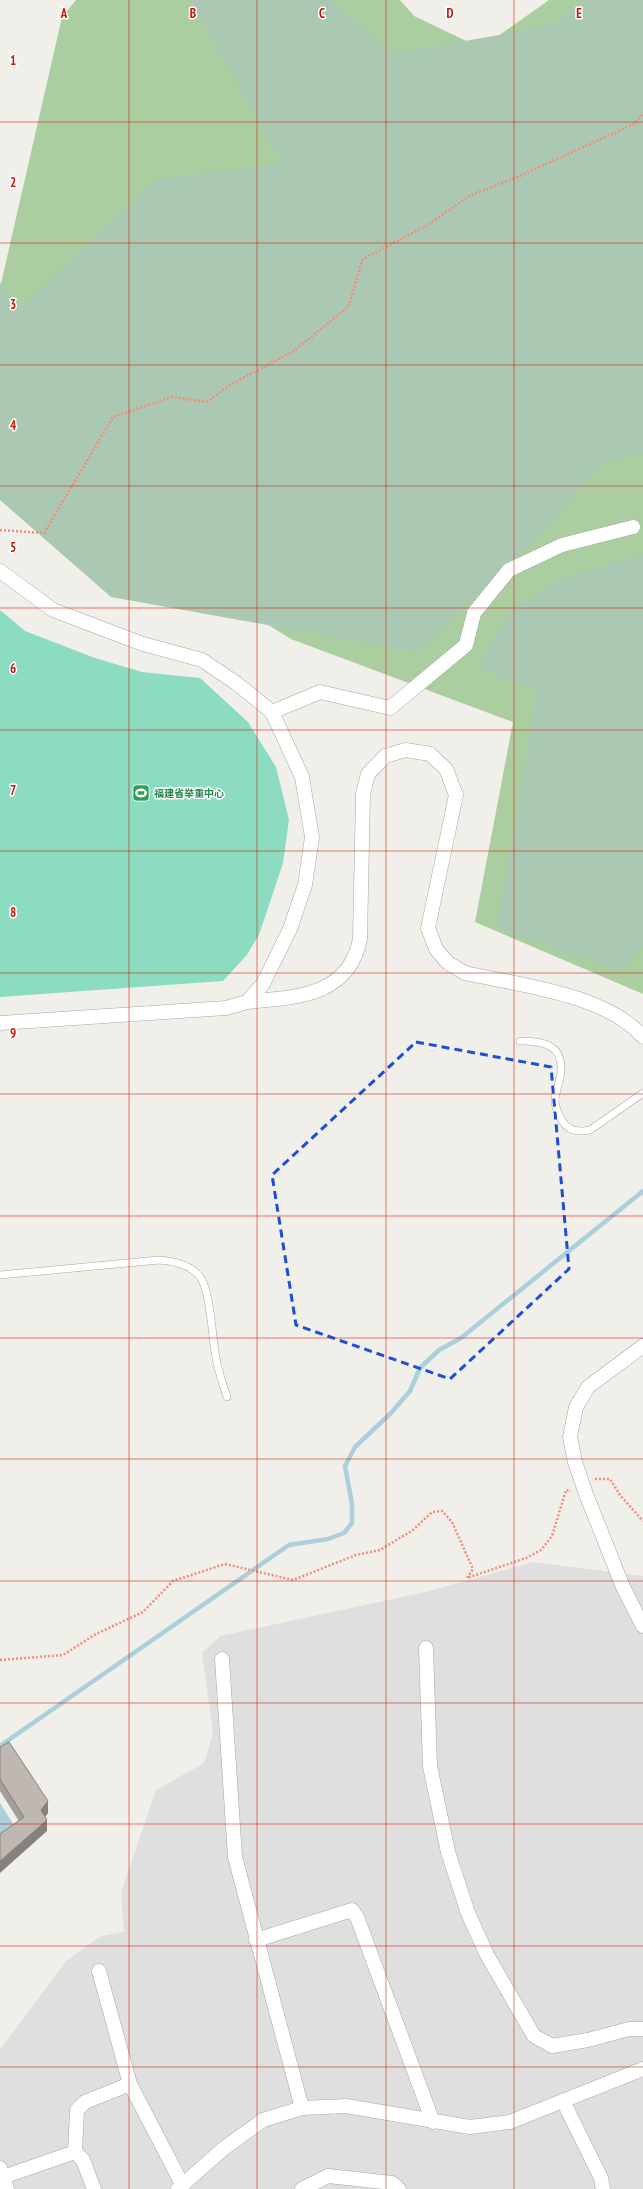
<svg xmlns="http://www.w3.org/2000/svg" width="643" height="2189" viewBox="0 0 643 2189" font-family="'PT Sans Narrow','Noto Sans SC',sans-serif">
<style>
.residential{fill:#e0dfdf}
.forest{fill:#abcea0}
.cemetery{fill:#abc9b2}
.pitch{fill:#8cdcc1}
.water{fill:#accfdc}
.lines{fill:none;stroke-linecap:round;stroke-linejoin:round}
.stream{stroke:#accfdc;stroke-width:4.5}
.service-casing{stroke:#a6a6a6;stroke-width:8}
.minor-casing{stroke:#a6a6a6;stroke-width:15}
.path{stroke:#f38c78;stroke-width:2.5;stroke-dasharray:2 2;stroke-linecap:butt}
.service{stroke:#fff;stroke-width:7}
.minor{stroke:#fff;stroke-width:14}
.wall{fill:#a49e99}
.shaded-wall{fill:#86817d}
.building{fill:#bfb8b2;stroke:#86817d}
.marked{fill:none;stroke:#1d4ed8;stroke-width:3;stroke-dasharray:8 5;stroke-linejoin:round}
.grid{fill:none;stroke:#c9150a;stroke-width:1;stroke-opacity:0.55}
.labels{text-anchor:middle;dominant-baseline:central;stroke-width:3;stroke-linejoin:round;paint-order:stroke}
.leisure-label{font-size:10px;font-weight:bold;fill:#27864d;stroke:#fff;text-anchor:start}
.grid-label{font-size:13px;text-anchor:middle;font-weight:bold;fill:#c9150a;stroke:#fff;stroke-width:3;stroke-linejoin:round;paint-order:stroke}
</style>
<rect width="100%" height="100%" fill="#f1efe9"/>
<path class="residential" d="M533 1562 643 1576V2189H0V2050L66 1961 101 1936 124 1932 121 1892 156 1790 204 1763 213 1733 202 1653 220 1636 426 1592Z"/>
<path class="forest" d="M76 0H400L414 16 481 48 549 0H643V994L475 922 513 722 291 639 0 460V288L62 17Z"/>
<g class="cemetery">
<path d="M190 0H330L392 54 554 25 584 0H643V453L601 463 547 527 418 652 111 597 0 500V283L20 308 155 180 282 163Z"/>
<path d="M643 554V946L622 972 497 928 537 690 478 668 509 610 565 578Z"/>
</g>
<path class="pitch" d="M0 610 25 631 95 658 142 672 200 678 248 722 276 767 289 820 283 863 259 935 246 956 223 981 0 997Z"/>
<path class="water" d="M0 1803 15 1827 0 1836Z"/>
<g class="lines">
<path class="stream" d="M0 1746 289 1545 328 1539 344 1533 352 1523V1504L345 1466 355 1447 391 1413 410 1391 420 1368 439 1350 461 1338 643 1191"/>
<defs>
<g id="service">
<path d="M520 1041C546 1041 566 1046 560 1078 558 1086 555 1093 555 1102 556 1109 559 1116 563 1122 569 1132 580 1132 590 1130L643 1093"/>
<path d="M0 1275 159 1260C175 1261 193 1265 202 1280 211 1298 212 1337 216 1358 218 1371 223 1384 227 1397"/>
</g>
<g id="minor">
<path d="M0 571 53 610 143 644 202 660 236 683 272 712 302 777 312 837 305 885 290 929 263 984 247 1002 226 1008 0 1023"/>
<path d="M272 712 320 692 390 708 466 645 474 613 509 570 562 545 633 527"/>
<path d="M247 1002C295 997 349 997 360 939L363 794 368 774 385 756 406 750 430 754 446 769 456 795 428 928 436 949 448 963 465 973C519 985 606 994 643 1037"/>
<path d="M643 1346 588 1387 576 1407 570 1437 575 1462 586 1494 623 1587 643 1626"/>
<path d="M426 1648 430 1766 448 1852 468 1913 487 1955 534 2036 552 2046 588 2040 629 2029H643"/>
<path d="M222 1659 235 1857 302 2108"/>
<path d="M256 1940 352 1910 357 1917 433 2122"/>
<path d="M99 1971 130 2084 182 2184"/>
<path d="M563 2101 601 2178 603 2189"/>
<path d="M0 2168 7 2189"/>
<path d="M3 2177 75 2152"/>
<path d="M94 2189 83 2160 75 2152 77 2110 85 2102 130 2084"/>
<path d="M178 2189 223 2149 263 2120 302 2108 346 2106 470 2127 510 2122 643 2069"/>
<path d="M302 2189 328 2176 392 2183 399 2189"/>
</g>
</defs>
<use href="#service" class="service-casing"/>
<use href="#minor" class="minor-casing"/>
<g class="path">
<path d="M0 530 44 533 113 417 172 397 207 402 230 385 294 351 348 307 363 259 426 226 471 195 520 176 634 124 643 114"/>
<path d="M595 1479H610L620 1495 643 1521"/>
<path d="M0 1660 63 1655 96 1634 143 1612 173 1581 225 1564 293 1580 356 1555 380 1550 413 1530 432 1512 442 1511 452 1522 473 1569 467 1578 526 1558 541 1550 552 1536 566 1490 571 1491"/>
</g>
<use href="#service" class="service"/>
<use href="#minor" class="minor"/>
</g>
<path class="wall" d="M0 1747 48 1813 45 1817 47 1831 19 1821 0 1791Z"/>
<g class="shaded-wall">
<path d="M48 1801V1813L41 1822V1810Z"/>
<path d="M47 1820V1831L0 1873V1861Z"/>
</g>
<path class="building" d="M9 1742 48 1801 41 1810 47 1820 0 1861V1834L24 1817 0 1779V1747Z"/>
<path class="marked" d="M416 1042 551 1067 569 1269 450 1379 296 1325 272 1175Z"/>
<path class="grid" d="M129 0V2189M257 0V2189M386 0V2189M514 0V2189M0 122H643M0 243H643M0 365H643M0 486H643M0 608H643M0 730H643M0 851H643M0 973H643M0 1094H643M0 1216H643M0 1338H643M0 1459H643M0 1581H643M0 1703H643M0 1824H643M0 1946H643M0 2067H643"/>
<defs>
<symbol id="stadium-square" viewBox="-11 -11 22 22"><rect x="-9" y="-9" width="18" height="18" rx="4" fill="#2e9e5b" stroke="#fff"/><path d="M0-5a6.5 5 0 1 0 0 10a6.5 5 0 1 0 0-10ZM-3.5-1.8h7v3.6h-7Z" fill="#fff"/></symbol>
</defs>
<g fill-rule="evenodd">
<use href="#stadium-square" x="131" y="783" width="20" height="20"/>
</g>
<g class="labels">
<g class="leisure-label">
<text x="154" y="793">福建省举重中心</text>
</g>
</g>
<g class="grid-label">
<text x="64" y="18">A</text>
<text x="193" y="18">B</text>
<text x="322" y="18">C</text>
<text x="450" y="18">D</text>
<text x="579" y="18">E</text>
<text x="13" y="65">1</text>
<text x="13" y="187">2</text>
<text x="13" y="309">3</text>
<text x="13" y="430">4</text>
<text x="13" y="552">5</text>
<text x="13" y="673">6</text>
<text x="13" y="795">7</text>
<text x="13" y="917">8</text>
<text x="13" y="1038">9</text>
</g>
</svg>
